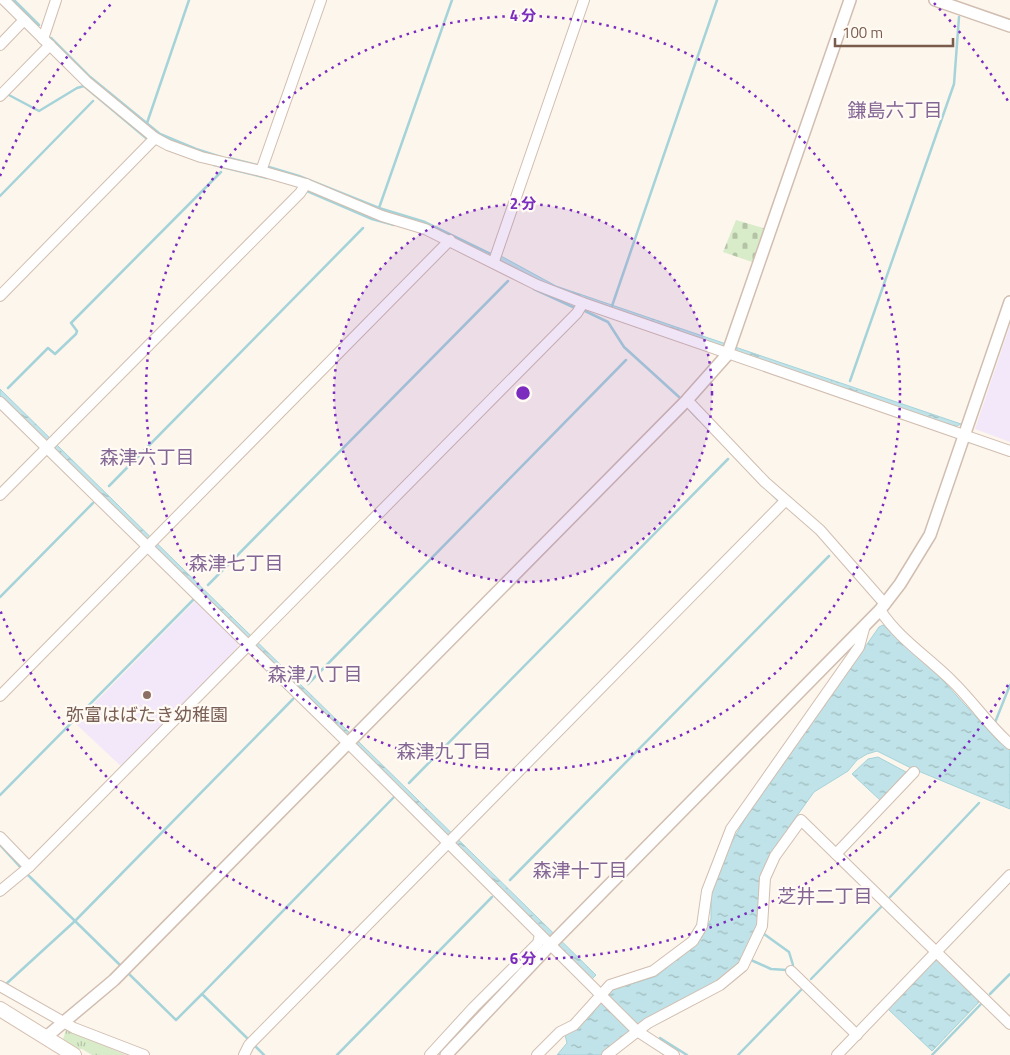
<svg xmlns="http://www.w3.org/2000/svg" width="1010" height="1055" viewBox="0 0 1010 1055" font-family="'Titillium Web','Noto Sans JP',sans-serif">
<style>
.education{fill:#f3e8fa}
.grass{fill:url(#grass-tufts)}
.cemetery{fill:url(#cemetery-stones)}
.water{fill:url(#water-ripples);stroke:#a5d3da}
.lines{fill:none;stroke-linecap:round;stroke-linejoin:round}
.stream{stroke:#a5d3da;stroke-width:2.5}
.minor-casing{stroke:#d1beb0;stroke-width:12}
.tertiary-casing{stroke:#d1beb0;stroke-width:14}
.secondary-casing{stroke:#d6c0b0;stroke-width:16}
.minor{stroke:#fff;stroke-width:10}
.tertiary{stroke:#fff;stroke-width:11}
.secondary{stroke:#fff;stroke-width:14}
.ring{fill:none;stroke:#7b2cbf;stroke-width:2.5;stroke-dasharray:2.5 5}
.education-dot{fill:#8d6e63;stroke:#fffaf3;stroke-width:2}
.labels{text-anchor:middle;dominant-baseline:central;stroke-width:4.5;stroke-linejoin:round;paint-order:stroke}
.education-label{font-size:18px;fill:#785e54;stroke:#fffaf3}
.neighbourhood-label{font-size:19px;fill:#846695;stroke:#fffaf3}
.centre{fill:#7b2cbf;stroke:#fffaf3;stroke-width:2.5}
.ring-label{font-size:15px;text-anchor:middle;font-weight:bold;fill:#7b2cbf;stroke:#fffaf3;stroke-width:4.5;stroke-linejoin:round;paint-order:stroke}
</style>
<defs>
<pattern id="grass-tufts" width="24" height="20" patternUnits="userSpaceOnUse" patternTransform="scale(1.25)"><rect width="24" height="20" fill="#d8ecc9"/><path d="M3 7l-1-3M5 7V3M7 7l1-3M15 17l-1-3M17 17v-4M19 17l1-3" fill="none" stroke="#b4c2a5"/></pattern>
<pattern id="cemetery-stones" width="16" height="16" patternUnits="userSpaceOnUse" patternTransform="scale(1.25)"><rect width="16" height="16" fill="#d8ecc9"/><path d="M2 7V4a2 2 0 0 1 4 0v3zM10 15v-3a2 2 0 0 1 4 0v3z" fill="#b4c2a5"/></pattern>
<pattern id="water-ripples" width="26" height="14" patternUnits="userSpaceOnUse" patternTransform="scale(1.25)"><rect width="26" height="14" fill="#bfe3e8"/><path d="M2 4q2-2 4 0t4 0M15 11q2-2 4 0t4 0" fill="none" stroke="#a0bbbe"/></pattern>
</defs>
<rect width="100%" height="100%" fill="#fdf6ec"/>
<g class="education">
<path d="M1010 325V442L975 429Z"/>
<path d="M195 601 238 643V647L123 768 75 723Z"/>
</g>
<path class="grass" d="M66 1030 126 1055H92L82 1049H72L63 1039Z"/>
<path class="cemetery" d="M736 220 767 229 755 263 723 252Z"/>
<g class="water">
<path d="M501 256 556 286 961 424 955 427 560 291 499 260Z"/>
<path d="M0 389 596 975 592 979 0 396Z"/>
<path d="M883 625 936 673 997 740 1010 750V809L911 768 877 751 867 754 857 760 848 771 814 792 791 824 772 855 759 924 749 950 731 973 638 1024 602 1055H557L567 1043 565 1035 592 1015 601 999 612 990 657 976 701 938 711 919V895L729 847 746 817 879 627Z"/>
<path d="M878 757 906 772 880 800 852 774 868 759Z"/>
<path d="M939 960 980 1001 932 1051 888 1009 934 961Z"/>
</g>
<g class="lines">
<g class="stream">
<path d="M14 0 39 25"/>
<path d="M51 38 89 76 160 134 196 149 221 157"/>
<path d="M7 94 39 111 77 88 84 86 146 138"/>
<path d="M147 123 189 0"/>
<path d="M229 158 257 165"/>
<path d="M214 165 267 178"/>
<path d="M269 167 299 176 379 208 425 222 491 254"/>
<path d="M307 191 372 219 394 225"/>
<path d="M0 196 93 101"/>
<path d="M379 208 452 0"/>
<path d="M534 289 573 307"/>
<path d="M612 306 717 0"/>
<path d="M585 311 608 322 624 347 679 397"/>
<path d="M850 381 954 84 959 17"/>
<path d="M8 388 48 348 55 354 76 334 77 331 71 323 221 172"/>
<path d="M687 407 698 419"/>
<path d="M109 486 363 228"/>
<path d="M772 494 778 500"/>
<path d="M208 585 508 281"/>
<path d="M0 597 93 503"/>
<path d="M308 684 626 360"/>
<path d="M994 725 1010 685"/>
<path d="M409 783 728 459"/>
<path d="M0 795 194 599"/>
<path d="M0 845 22 869"/>
<path d="M28 875 122 967"/>
<path d="M510 880 829 556"/>
<path d="M890 897 979 803"/>
<path d="M764 931V934L789 952 793 965"/>
<path d="M751 960 771 969 787 970"/>
<path d="M129 974 176 1020 202 994 248 1039"/>
<path d="M811 979 882 906"/>
<path d="M5 985 75 921 293 699"/>
<path d="M202 994 395 796"/>
<path d="M990 994 1010 974"/>
<path d="M660 1038 687 1055"/>
<path d="M254 1045 264 1055"/>
<path d="M337 1055 492 897"/>
<path d="M738 1055 801 990"/>
<path d="M932 1055 982 1003"/>
</g>
<defs>
<g id="minor">
<path d="M4 0 87 82 155 138 168 145 201 157 261 171 306 184 382 216 425 229 537 285 583 303 1010 451"/>
<path d="M43 39 56 0"/>
<path d="M0 45 24 20"/>
<path d="M0 96 50 45"/>
<path d="M261 171 321 0"/>
<path d="M494 261 584 0"/>
<path d="M0 296 155 138"/>
<path d="M687 400 765 482 820 530 885 604"/>
<path d="M0 402 348 743 637 1031 674 1055"/>
<path d="M0 495 300 193 306 184"/>
<path d="M880 610C899 639 928 657 952 681 973 701 988 725 1010 744"/>
<path d="M0 696 450 240"/>
<path d="M0 837 29 867"/>
<path d="M836 854 914 772"/>
<path d="M0 891 29 867 577 313 583 303"/>
<path d="M791 971 857 1035"/>
<path d="M0 986 74 1028 144 1055"/>
<path d="M244 1055 249 1045 785 501"/>
<path d="M430 1055 473 1008 538 943 540 935"/>
<path d="M537 1055 560 1032 574 1025 610 985 653 971 693 941 702 926 707 891 731 829 859 647 865 625"/>
<path d="M607 1055 648 1023 720 985 743 966 762 926 765 878 775 856 801 820 1010 1024"/>
<path d="M837 1055 1010 875"/>
</g>
<g id="tertiary">
<path d="M935 0 1010 26"/>
<path d="M46 1037 114 980 687 400 727 355 850 0"/>
<path d="M446 1055 553 942 880 610 900 584 930 535 1010 302"/>
</g>
<path id="secondary" d="M0 1009 74 1055"/>
</defs>
<use href="#minor" class="minor-casing"/>
<use href="#tertiary" class="tertiary-casing"/>
<use href="#secondary" class="secondary-casing"/>
<use href="#minor" class="minor"/>
<use href="#tertiary" class="tertiary"/>
<use href="#secondary" class="secondary"/>
</g>
<circle cx="523" cy="393" r="189" fill="#7b2cbf" fill-opacity=".12"/>
<g class="ring">
<circle cx="523" cy="393" r="189"/>
<circle cx="523" cy="393" r="377"/>
<path d="M1008 685A566 566 0 0 1 0 610M0 176A566 566 0 0 1 112 3M934 3A566 566 0 0 1 1008 101"/>
</g>
<circle class="education-dot" cx="147" cy="695" r="5"/>
<g class="labels">
<g class="education-label">
<text x="147" y="714">弥富はばたき幼稚園</text>
</g>
<g class="neighbourhood-label">
<text x="895" y="109">鎌島六丁目</text>
<text x="147" y="456">森津六丁目</text>
<text x="236" y="562">森津七丁目</text>
<text x="315" y="673">森津八丁目</text>
<text x="444" y="750">森津九丁目</text>
<text x="580" y="869">森津十丁目</text>
<text x="825" y="895">芝井二丁目</text>
</g>
</g>
<circle cx="523" cy="393" r="8" class="centre"/>
<g class="ring-label">
<text x="523" y="21">4 分</text>
<text x="523" y="209">2 分</text>
<text x="523" y="964">6 分</text>
</g>
<path d="M835 38v8h118v-8" fill="none" stroke="#7a5c4d" stroke-width="2.5"/>
<text x="842" y="38" font-size="15" fill="#7a5c4d" stroke="#fffaf3" stroke-width="4" paint-order="stroke">100 m</text>
</svg>
